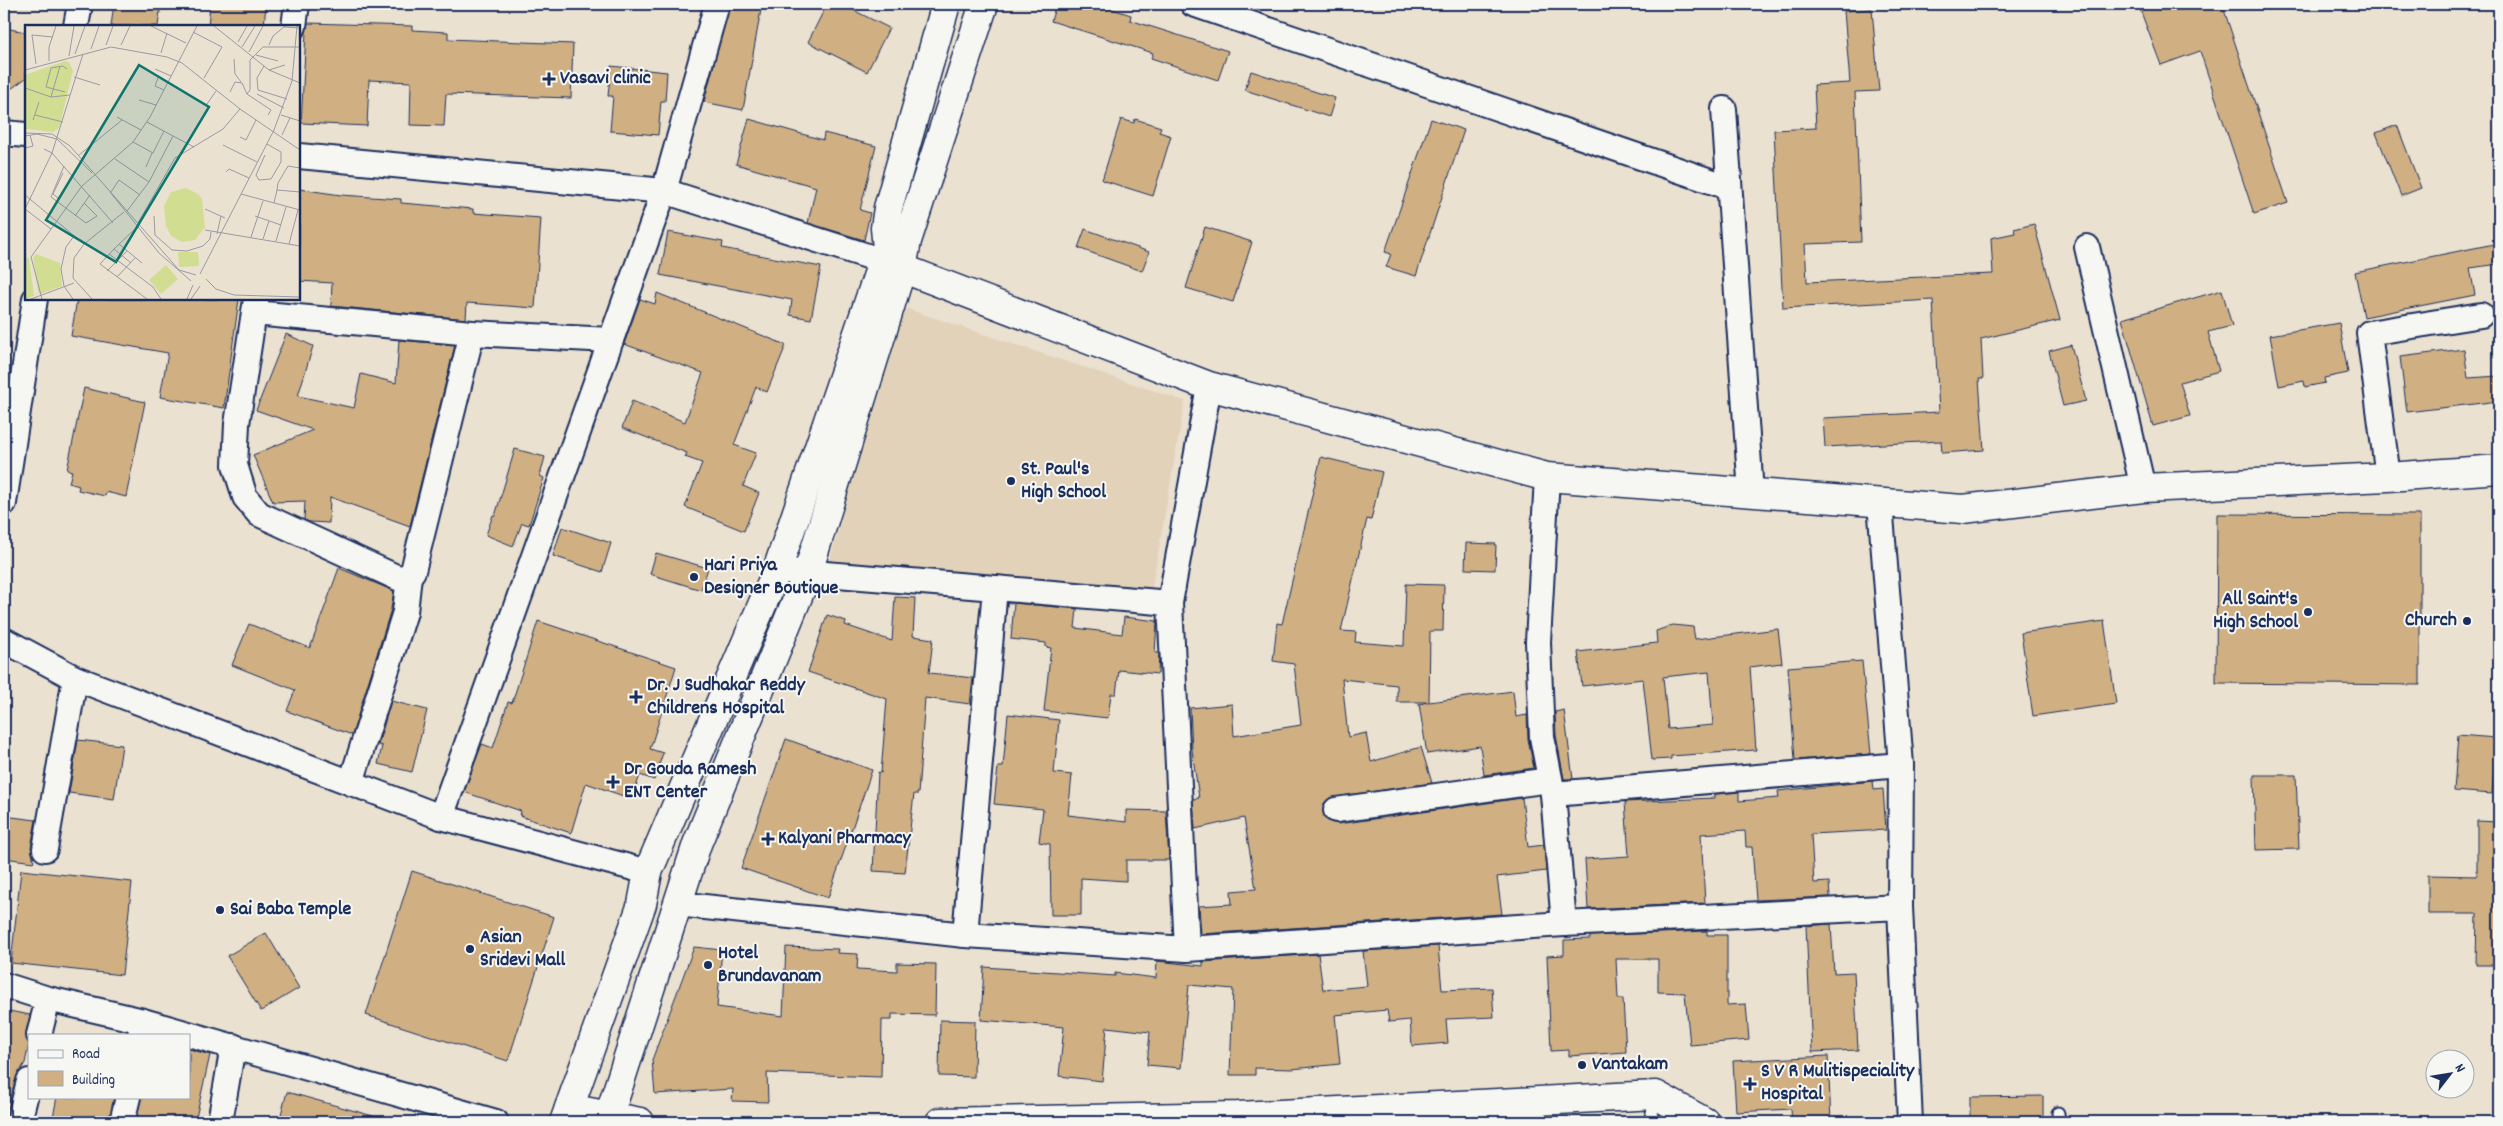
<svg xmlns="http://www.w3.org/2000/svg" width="2503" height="1126" viewBox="0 0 2503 1126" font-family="Dekko,sans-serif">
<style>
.built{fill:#e3d2ba}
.building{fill:#d0b083;stroke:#1b2f5e;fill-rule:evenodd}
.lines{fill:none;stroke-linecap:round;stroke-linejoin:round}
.service-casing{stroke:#1b2f5e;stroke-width:15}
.minor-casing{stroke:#1b2f5e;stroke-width:28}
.tertiary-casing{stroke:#1b2f5e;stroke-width:31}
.service{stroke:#f6f6f2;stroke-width:11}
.minor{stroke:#f6f6f2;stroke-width:24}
.tertiary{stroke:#f6f6f2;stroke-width:28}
.poi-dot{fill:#1b2f5e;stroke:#f6f6f2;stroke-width:2}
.labels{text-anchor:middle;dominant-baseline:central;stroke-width:4;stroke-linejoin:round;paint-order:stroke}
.poi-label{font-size:20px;font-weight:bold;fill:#1b2f5e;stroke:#f6f6f2;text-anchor:start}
.inset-road{fill:none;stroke:#989aa3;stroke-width:1}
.view{fill:#0f766e;fill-opacity:0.15;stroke:#0f766e;stroke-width:2.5}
.inset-edge{fill:none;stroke:#1b2f5e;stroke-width:2.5}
</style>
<rect width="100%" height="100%" fill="#ebe1d1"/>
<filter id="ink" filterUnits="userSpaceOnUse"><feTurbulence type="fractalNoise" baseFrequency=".02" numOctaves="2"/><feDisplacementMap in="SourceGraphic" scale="10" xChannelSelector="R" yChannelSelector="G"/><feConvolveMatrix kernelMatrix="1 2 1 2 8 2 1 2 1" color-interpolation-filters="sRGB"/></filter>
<g filter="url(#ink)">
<path class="built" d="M899 306 1185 401 1151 593 1066 587 830 561Z"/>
<g class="building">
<path d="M114 4H161L158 26H111Z"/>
<path d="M210 4H266L264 26H208Z"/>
<path d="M730 4H762L743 110 704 102Z"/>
<path d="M827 4H841L889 28 867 72 808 42Z"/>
<path d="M1056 4H1096L1131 15 1130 20 1228 51 1218 80 1151 58 1153 53 1051 21Z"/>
<path d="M2138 4H2222L2288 203 2254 214 2200 51 2161 65Z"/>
<path d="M1872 9 1879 91 1855 92 1861 242 1805 244 1807 282 1993 274 1991 238 2015 233 2014 229 2034 224 2060 320 1981 339 1983 379H1979L1984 450 1942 453 1941 441 1825 447 1823 418 1939 412 1933 300 1783 308 1774 130 1816 128 1814 85 1850 83 1844 11Z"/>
<path d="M308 23 412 26V30L448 32V39L573 44 571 98 446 94 444 126 410 125 411 82 369 80 367 126 301 123 306 32Z"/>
<path d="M4 28 26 32V78L4 94Z"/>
<path d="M611 66 667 72 665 101H661L658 135 610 131 613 96H608Z"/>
<path d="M1251 71 1335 98 1329 117 1245 90Z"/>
<path d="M749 119 823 140 824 133 876 146 860 210 870 213 864 240 808 223 816 187 736 164Z"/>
<path d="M1121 119 1134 123 1135 119 1161 127 1159 132 1171 136 1153 196 1102 180Z"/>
<path d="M1431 119 1464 130 1416 276 1386 267 1391 254 1385 252Z"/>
<path d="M2397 125 2421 188 2401 196 2376 133Z"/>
<path d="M299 189 341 195 401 199V203L473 209V213L541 218 535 308 467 303 466 319 331 306 332 283 299 281Z"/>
<path d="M1205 227 1252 242 1233 302 1186 288Z"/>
<path d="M1085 229 1149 252 1142 271 1078 248Z"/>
<path d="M668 232 723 242 722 248 821 267 811 319 790 315 792 300 660 275Z"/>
<path d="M2499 243V264L2470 268 2475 295 2364 317 2355 272Z"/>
<path d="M2222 290 2232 326 2208 332 2219 371 2180 382 2190 416 2153 426 2122 319Z"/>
<path d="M657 293 786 345 767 392 756 387 734 445 756 453 743 486 759 493 744 531 685 507 702 463 685 457 687 453 622 428 632 401 685 422 703 373 624 344 640 299 655 304Z"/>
<path d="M77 299H239L224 408 160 397 168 353 71 336Z"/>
<path d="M2339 323 2348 373 2324 378 2325 383 2305 387 2304 381 2279 386 2270 335Z"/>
<path d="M286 334 313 346 298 396 354 408 361 374 396 383 399 340 455 345 410 526 330 497 329 523 310 522 304 520 305 501 273 502 253 455 313 430 256 410Z"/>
<path d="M2071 345 2086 401 2063 406 2049 351Z"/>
<path d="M2464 349 2468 378 2499 376V401L2407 412 2400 357Z"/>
<path d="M84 388 145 402 126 497 106 492 105 496 78 490 79 486 69 483 72 471 67 470Z"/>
<path d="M515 449 545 457 540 476 544 478 529 525 522 523 513 546 486 535 493 515 495 516Z"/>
<path d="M1321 457 1382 472 1371 520 1367 519 1341 631 1356 632 1355 642 1404 646 1406 584 1444 585 1443 631H1430L1429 702 1513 691 1516 717 1527 715 1528 739 1534 768 1484 775 1480 746 1427 754 1419 704 1428 702H1397V685L1342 679 1348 737 1366 733 1371 762 1421 747 1432 783 1334 797 1327 800 1323 805 1325 818 1330 822 1338 824 1522 798 1528 847 1544 845 1546 871 1497 877 1502 914 1201 934 1199 906 1232 904 1231 891 1256 889 1244 818 1195 829 1193 799 1199 798 1192 750 1190 708 1232 704 1234 736 1301 725 1294 664 1273 661 1277 623 1282 624Z"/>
<path d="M2217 514 2420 515V685L2216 683Z"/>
<path d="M562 527 611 543 602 572 553 556Z"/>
<path d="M1466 543 1496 544 1495 570 1465 569Z"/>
<path d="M656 553 708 568 701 590 650 574Z"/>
<path d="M339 568 394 591 391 609 352 735 287 711 295 690 232 665 249 624 310 648Z"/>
<path d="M895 597 915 598 913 636 933 639 929 673 973 678 970 704 925 698 918 794H914L905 873 873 871 878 772 881 773 887 699 808 672 827 615 846 621 845 625 892 641Z"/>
<path d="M1014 603 1077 609 1075 628 1122 634 1124 617 1157 621 1155 653H1159L1158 674 1119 670 1116 694H1111L1108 718 1044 711 1051 648 1046 647V643L1011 639Z"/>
<path d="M538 621 676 667 650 749 663 753 654 780 640 775 632 799 586 783 571 833 520 816 521 811 464 792 482 744 493 748 508 702 512 703Z"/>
<path d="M2104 621 2116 704 2033 716 2021 633Z"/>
<path d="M1673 625 1693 627 1695 639 1778 629 1782 663 1750 667 1756 750 1671 756V759L1652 760 1643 679 1582 686 1578 652 1657 643 1656 631ZM1709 672 1713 725 1668 729 1663 677Z"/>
<path d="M1862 661 1871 754 1795 760 1788 667Z"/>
<path d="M391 701 427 710 412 772 378 764 382 746 378 745Z"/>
<path d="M1564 710 1573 779H1564L1556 735 1555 712Z"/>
<path d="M1008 714 1059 720 1054 773 1072 775 1068 815 1126 822V810L1166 811 1169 860H1126V881L1081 878V915H1051L1050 844 1039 842 1043 809 994 804 998 767H1003Z"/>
<path d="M2458 735 2496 738 2492 794 2454 791Z"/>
<path d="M786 739 872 770 828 898 741 868Z"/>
<path d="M78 740 122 745 114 799 69 793Z"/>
<path d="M2254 775H2296L2299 849 2256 850Z"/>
<path d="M1873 781 1874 790 1883 789 1886 830 1811 834 1814 883 1829 882 1830 897 1756 900 1752 847H1746L1745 831 1701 834 1705 903 1588 909 1585 859 1629 856 1625 802 1714 798V794L1739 792V801L1779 798 1778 791Z"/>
<path d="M4 816 36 820 31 847 34 862 4 858Z"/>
<path d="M2477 821 2499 822V965H2476L2477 914H2428V875L2477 876Z"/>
<path d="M21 870 132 882 122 975 11 963Z"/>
<path d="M412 871 554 917 508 1061 366 1015Z"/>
<path d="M1831 924 1834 973 1854 972 1858 1050 1812 1052 1806 926Z"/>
<path d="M1707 931V935H1727V1005L1746 1004 1749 1040 1690 1045 1685 993 1658 992V959H1616L1618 999H1623L1626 1052 1569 1056V1050L1551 1051 1547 956 1564 955V940L1590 939V936Z"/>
<path d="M266 933 299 988 261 1011 227 956Z"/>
<path d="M1438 946 1442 990 1492 988 1494 1017 1446 1019 1448 1043 1412 1046 1410 1020 1389 1022 1387 1010 1335 1015 1340 1064 1292 1069 1255 1068V1075H1230L1233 989 1189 985 1181 1068 1147 1065 1150 1032 1107 1027 1102 1081 1059 1076 1064 1027 981 1020 984 967 1115 976V973L1156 978 1157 961 1203 966V962L1318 954 1323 990 1367 986 1363 951Z"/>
<path d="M694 947 722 950 717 1007 783 1016 786 947 838 949 837 953 858 954 857 969 897 971V963L936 964 935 1015 892 1014V1020H882L881 1077 767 1073 768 1102 732 1101 733 1089 655 1094 652 1060Z"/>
<path d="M4 1010 30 1015 26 1032 29 1044 25 1063 16 1078 7 1114H4Z"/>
<path d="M940 1020 975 1021 974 1077 939 1076Z"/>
<path d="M189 1049 210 1055 195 1122H136L141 1097H189Z"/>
<path d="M1828 1056 1831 1122H1792L1791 1109 1736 1112 1733 1061Z"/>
<path d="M287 1092 373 1116 372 1122H279Z"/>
<path d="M2043 1096V1122H1970V1097Z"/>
<path d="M57 1097H114L109 1122H52Z"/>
</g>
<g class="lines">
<defs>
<g id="service">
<path d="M2058 1113 2059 1122"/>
<path d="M1650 1122 1656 1095"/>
</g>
<g id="minor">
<path d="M1193 4 1728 187"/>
<path d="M76 26 80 4"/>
<path d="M294 26 297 4"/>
<path d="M1724 109 1751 493"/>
<path d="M4 133 26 135"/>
<path d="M299 156 664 191 883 261"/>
<path d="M2087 247 2143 488"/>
<path d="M256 299 237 424 235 465 245 497 259 514 398 578 409 576 413 571 472 333"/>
<path d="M254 313 472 333 611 340"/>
<path d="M1547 477 1538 642 1542 737 1553 794 1901 765"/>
<path d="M2388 477 2369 333 2481 315"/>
<path d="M4 503 35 299"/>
<path d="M1880 503 1901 765 1900 907"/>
<path d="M777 570 995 588 965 935"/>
<path d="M995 588 1170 603"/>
<path d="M4 640 75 678 441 817 648 872"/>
<path d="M351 783 405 612 409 576"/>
<path d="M1553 794 1564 924"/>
<path d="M1336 810 1550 780"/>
<path d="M441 817 664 191 717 4"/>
<path d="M45 849 75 678"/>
<path d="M677 904 965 935 1187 949 1170 603 1209 386"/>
<path d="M1187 949 1564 924 1900 907 1910 1122"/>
<path d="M4 985 48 999 143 1021"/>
<path d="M39 1035 48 999"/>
<path d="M140 1035 143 1021 496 1122"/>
<path d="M19 1122 29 1081"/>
<path d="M122 1122 128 1097"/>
<path d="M220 1122 233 1046"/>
</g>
<g id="tertiary">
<path d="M883 261 1209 386 1547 477 1963 509 2143 488 2388 477 2499 469"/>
<path d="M569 1108 640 1122"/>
<path d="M564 1122 642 904 648 872 777 570 887 248 885 228 888 208 946 4"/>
<path d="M607 1122 697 844 808 572 902 268 907 241 984 4"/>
<path d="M940 1122 1238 1116 1656 1095 1705 1122"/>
</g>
</defs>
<use href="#service" class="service-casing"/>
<use href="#minor" class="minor-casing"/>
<use href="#tertiary" class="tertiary-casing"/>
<use href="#service" class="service"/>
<use href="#minor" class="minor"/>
<use href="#tertiary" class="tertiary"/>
</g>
</g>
<g class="poi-dot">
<path d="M546.5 71.5h5v5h5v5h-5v5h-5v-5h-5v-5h5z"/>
<circle cx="1011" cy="481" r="5"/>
<circle cx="694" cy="577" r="5"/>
<circle cx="2308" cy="612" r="5"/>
<circle cx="2467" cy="621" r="5"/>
<path d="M633.5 689.5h5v5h5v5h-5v5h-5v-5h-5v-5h5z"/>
<path d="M610.5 774.5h5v5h5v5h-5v5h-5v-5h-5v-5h5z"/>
<path d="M765.5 831.5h5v5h5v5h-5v5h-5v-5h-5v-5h5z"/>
<circle cx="220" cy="910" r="5"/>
<circle cx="470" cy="949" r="5"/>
<circle cx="708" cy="965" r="5"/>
<circle cx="1582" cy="1065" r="5"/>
<path d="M1747.5 1076.5h5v5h5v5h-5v5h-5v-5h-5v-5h5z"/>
</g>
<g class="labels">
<g class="poi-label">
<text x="560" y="79">Vasavi clinic</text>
<text x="1021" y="470">St. Paul's<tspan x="1021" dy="23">High School</tspan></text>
<text x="704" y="566">Hari Priya<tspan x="704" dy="23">Designer Boutique</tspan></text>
<text x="2298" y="600" text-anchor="end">All Saint's<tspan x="2298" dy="23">High School</tspan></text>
<text x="2457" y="621" text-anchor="end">Church</text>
<text x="647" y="686">Dr. J Sudhakar Reddy<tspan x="647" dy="23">Childrens Hospital</tspan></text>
<text x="624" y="770">Dr Gouda Ramesh<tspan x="624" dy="23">ENT Center</tspan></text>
<text x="778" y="839">Kalyani Pharmacy</text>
<text x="230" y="910">Sai Baba Temple</text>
<text x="480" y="938">Asian<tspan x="480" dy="23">Sridevi Mall</tspan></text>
<text x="718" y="954">Hotel<tspan x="718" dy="23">Brundavanam</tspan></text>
<text x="1592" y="1065">Vantakam</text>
<text x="1761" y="1072">S V R Mulitispeciality<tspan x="1761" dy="23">Hospital</tspan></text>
</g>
</g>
<g transform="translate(25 25)">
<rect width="275" height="275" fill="#ebe1d1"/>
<path d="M40 36 44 37 48 46 34 103 28 107 0 104V50ZM161 163 173 169 177 174 180 202 170 215 157 217 146 211 141 201 139 181 146 167ZM153 227H173L174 241 154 242ZM11 229 35 238 37 261 15 269 13 267 8 233ZM0 232 4 233 9 271 0 274ZM141 240 153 254 136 269 124 255Z" fill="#d1de91"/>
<path class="inset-road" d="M126 1 161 18M189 1 244 45 275 58M259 2 275 3M168 7 197 22 179 53M213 17 222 1M81 20 88 1M96 20 105 1M244 20 248 11 260 1M217 22 230 1M66 24 74 1M224 27 238 1M136 28 142 8M50 29 60 1M231 30 253 36M44 31 49 1M209 34 210 49 216 57M24 36V22L31 1M11 39 7 10 28 12M239 41 232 53 233 65 262 74M130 44 146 51M0 45 86 22 142 32 157 38 215 84 275 125M244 45 260 40M49 52 75 60M133 53 130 61 139 65M0 63 26 72 45 70M40 67 21 62 26 43 38 41 42 44M205 67 210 57 217 58 222 69 225 65V35L238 22H275M222 69 246 85 243 90M232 69 259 83M26 72 35 41M114 75 131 80M182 79 191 66M10 90 38 97M256 90 275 96M92 92 116 105M8 95 14 77M122 97 148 111M249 105 267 56 272 1M0 108 27 109 45 121 154 245 171 250M257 110 265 93M0 111 12 109 32 114 67 148M215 112 221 115 231 95M108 117 128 128 139 106M198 120 232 137M0 123 8 121 5 110M19 124 27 128 88 198M54 130 97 95M240 130 231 150 234 155 246 154 256 137V127L242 119M90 134 124 157 102 186M39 141 26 172 61 198 72 191 59 178M121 142 127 128M201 147 204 144 224 153M124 157 148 111 169 122M252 165 253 158 263 141 275 143M85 167 134 228 166 256M86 167 94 155 115 170M216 169 275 185M0 170 59 219 99 187M33 173 28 169 38 148M249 178 252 165 275 167M0 184 27 128 58 29M0 184 26 204M180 184 200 193M50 191 65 170M129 191 130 210 147 225 162 226 178 221 185 214 186 207M230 191 256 200M113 198 150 133 198 104 215 84M180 205 275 221M192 209 196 191M226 212 238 176M238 214 244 196M251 216 261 182M59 219 49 233 48 253 67 274M94 219 117 238M264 219 273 185M89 224 75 239 122 274M84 229 128 262 136 274M106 238 89 224 112 202M82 246 102 226M175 249 249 105M92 252 110 233M181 254 191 264 209 270 275 272M6 274 49 258M17 274 6 232 57 161 108 117 125 92 172 1M48 274 39 261 36 244 41 222 49 211M162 274 168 260M166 274 175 261"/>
<path class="view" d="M114 40 184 82 91 237 21 195Z"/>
<rect width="275" height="275" class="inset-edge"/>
</g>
<rect width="2503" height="1126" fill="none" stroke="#f6f6f2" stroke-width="20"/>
<rect x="10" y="10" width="2483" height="1106" fill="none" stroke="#1b2f5e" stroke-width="2" filter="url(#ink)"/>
<rect x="28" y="1034" width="162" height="65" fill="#f6f6f2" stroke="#9ea6b7"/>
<rect x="38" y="1050" width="25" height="8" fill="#f6f6f2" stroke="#9ea6b7"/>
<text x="72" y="1058" font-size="15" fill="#1b2f5e">Road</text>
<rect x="38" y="1071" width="25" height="15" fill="#d0b083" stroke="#9ea6b7"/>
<text x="72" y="1084" font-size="15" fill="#1b2f5e">Building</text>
<g transform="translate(2450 1074) rotate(59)"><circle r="24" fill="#f6f6f2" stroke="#9ea6b7"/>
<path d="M0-4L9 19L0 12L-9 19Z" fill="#1b2f5e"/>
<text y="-8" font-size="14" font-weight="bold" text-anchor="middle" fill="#1b2f5e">N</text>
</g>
</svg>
